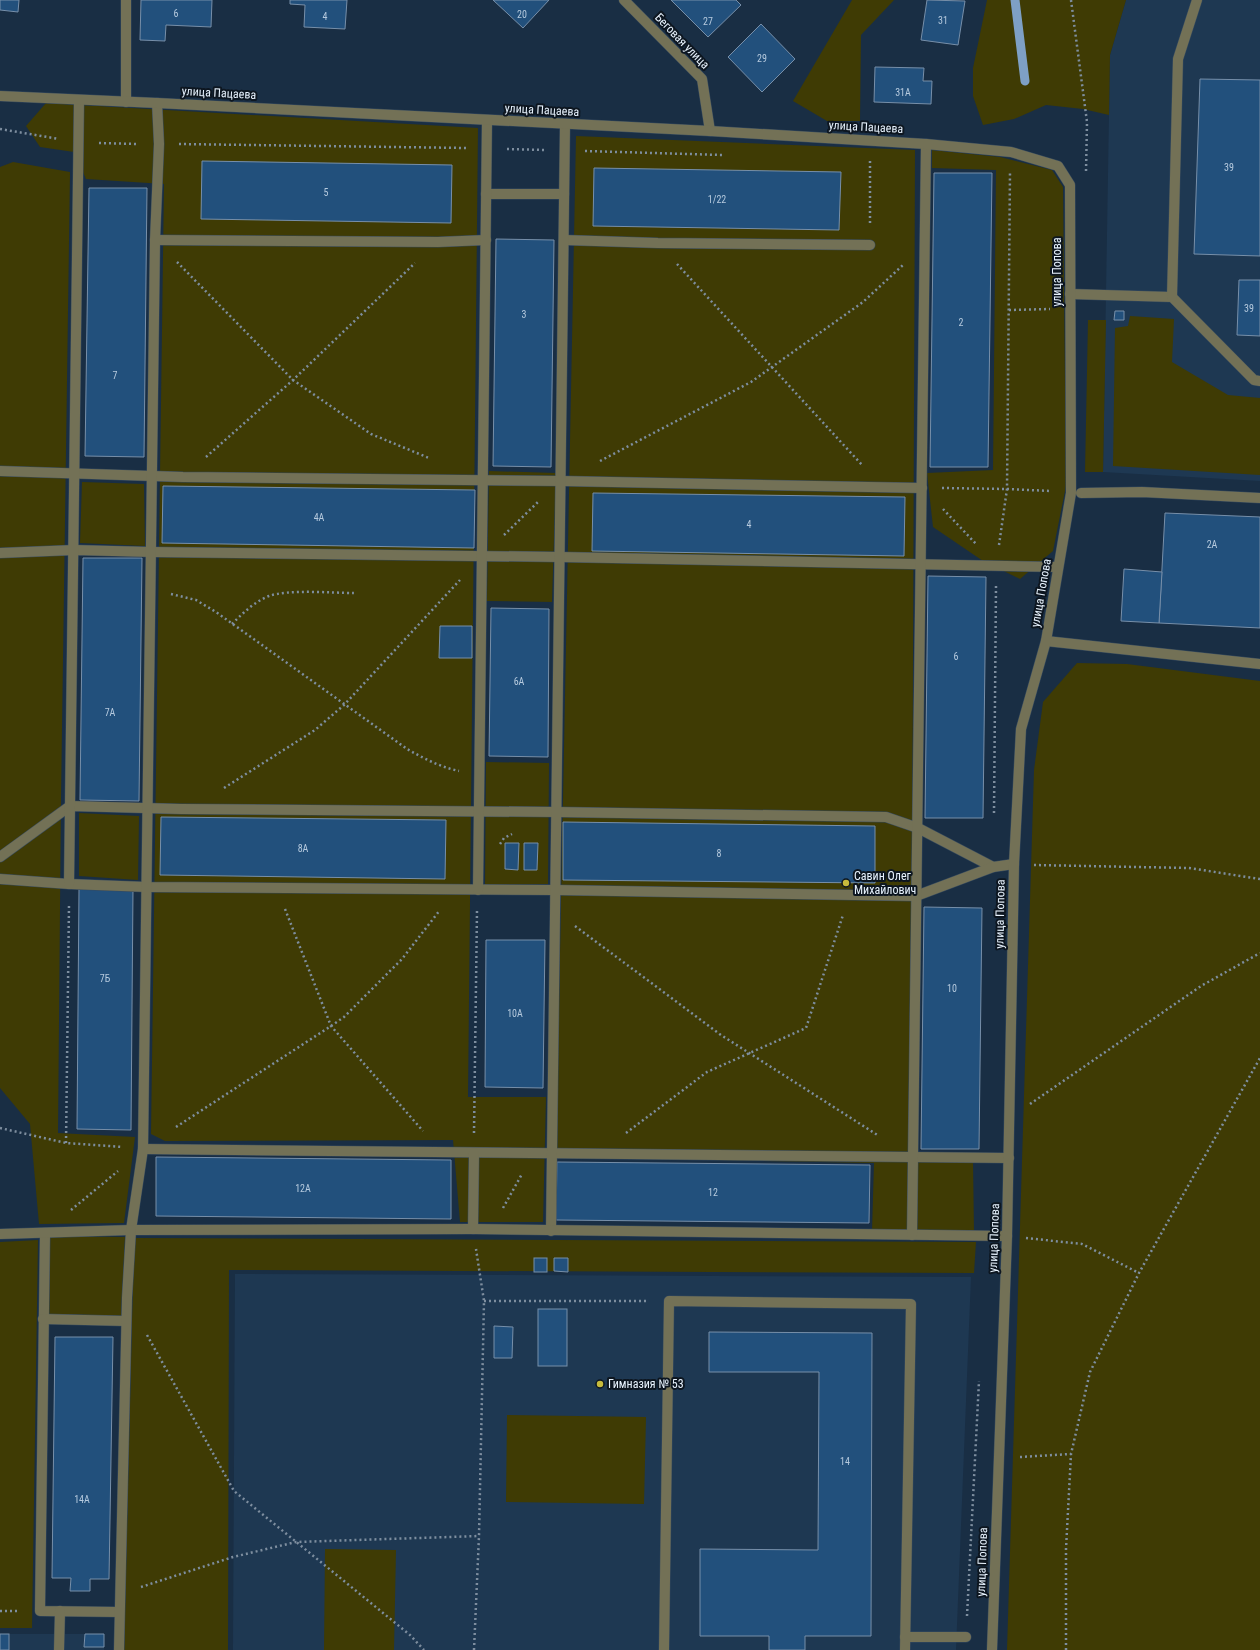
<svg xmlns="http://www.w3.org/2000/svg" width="1260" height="1650" viewBox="0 0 1260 1650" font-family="'Roboto Condensed',sans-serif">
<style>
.built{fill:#1e3852}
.green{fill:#3f3b04}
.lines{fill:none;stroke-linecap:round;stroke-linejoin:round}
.stream{stroke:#7ea0c5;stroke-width:9}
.building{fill:#22507c;stroke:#778fa9}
.lane-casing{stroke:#364a5e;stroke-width:11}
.street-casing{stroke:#364a5e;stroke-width:11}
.path{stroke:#7e8e9f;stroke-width:2.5;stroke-dasharray:2 3;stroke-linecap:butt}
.lane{stroke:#737156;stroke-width:10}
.street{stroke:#737156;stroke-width:10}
.poi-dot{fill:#c7bb3c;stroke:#0d1620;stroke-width:1.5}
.labels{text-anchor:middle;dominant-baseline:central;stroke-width:4;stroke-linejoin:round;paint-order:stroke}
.number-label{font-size:10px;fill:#b6cade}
.street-label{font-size:12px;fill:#e8f3fe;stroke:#0d1620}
.poi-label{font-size:12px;fill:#e8f3fe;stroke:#0d1620;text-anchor:start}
</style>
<rect width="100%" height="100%" fill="#192e44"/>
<g class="built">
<path d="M1126 0H1260V481L1103 472 1110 55Z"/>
<path d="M235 1274 971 1277 956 1650H233Z"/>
<rect x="0" y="1634" width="104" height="16"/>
</g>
<g class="green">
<path d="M852 0H894L861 35 860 121H827L793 101Z"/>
<path d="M987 0H1126L1110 55 1109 115 1083 109 1046 105 1014 119 983 125 973 96V68Z"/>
<path d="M46 103 478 128 468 1097H546L543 1222H460L453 1140 165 1141 151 1134 164 184 86 179 74 152 40 147 26 126Z"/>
<path d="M576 136 915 150 911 1162 973 1161 974 1233 872 1231 874 1163 556 1157Z"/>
<path d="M932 150 1000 157 1052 170 1063 187 1066 486 1053 551 1020 579 983 561 933 527 927 473 993 470 996 170 932 168Z"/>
<path d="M13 162 70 172 61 798 58 1133 135 1137 124 1223 39 1224 30 1124 0 1088V167Z"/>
<path d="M1130 316 1174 319 1172 362 1228 395 1260 398V475L1113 466 1115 328 1128 326Z"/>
<path d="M1088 320H1106L1103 472H1085Z"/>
<path d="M489 471 556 473 552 602 487 601Z"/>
<path d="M82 482 144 484 145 546 80 543Z"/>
<path d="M1077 663 1127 664 1260 681V1650H1007L1034 770 1043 702Z"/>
<path d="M486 762 549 763 548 884 485 885Z"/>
<path d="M79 813 139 816 138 880 79 876Z"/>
<path d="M49 1236 125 1237 121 1316 48 1314Z"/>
<path d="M134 1238 976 1242 974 1273 229 1270 228 1650H124Z"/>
<path d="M38 1240 32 1628H0V1242Z"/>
<path d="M507 1415 646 1417 644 1504 506 1502Z"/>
<path d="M325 1549 396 1550 394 1650H324Z"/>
</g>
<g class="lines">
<path class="stream" d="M1015 0 1025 81"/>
</g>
<g class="building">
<path d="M0 0H19L18 12 0 10Z"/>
<path d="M141 0H212L211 27 166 25 165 41 140 40Z"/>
<path d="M290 0H347L345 29 304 27 305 5 290 4Z"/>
<path d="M493 0H549L523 28Z"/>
<path d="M671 0H736L741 5 708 37Z"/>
<path d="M927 0 965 1 958 45 921 40Z"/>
<path d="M761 24 795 59 762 92 728 57Z"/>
<path d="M875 67 924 68 923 81H932L931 104 874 102Z"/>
<path d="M1200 79 1260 80V256L1194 254Z"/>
<path d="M202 161 452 165 451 223 201 219Z"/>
<path d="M594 168 841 172 839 230 593 226Z"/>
<path d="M934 173H992L988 467H930Z"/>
<path d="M89 188H147L144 457 85 456Z"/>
<path d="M496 239 554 240 551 467 493 466Z"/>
<path d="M1239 280H1260V336L1237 335Z"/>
<path d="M1115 311H1124V320H1114Z"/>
<path d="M163 486 475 490 474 548 162 543Z"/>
<path d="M593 493 905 497 904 556 592 551Z"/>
<path d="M1165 513 1260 517V628L1159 623Z"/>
<path d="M83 558H142L139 801 80 800Z"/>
<path d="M1124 569 1162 572 1159 623 1121 621Z"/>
<path d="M928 576 986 577 983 818H925Z"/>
<path d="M491 608 549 609 548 757 489 756Z"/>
<path d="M440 626H472V658H439Z"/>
<path d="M161 817 446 820 445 879 160 875Z"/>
<path d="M563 822 875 826V883L563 880Z"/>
<path d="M505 843H519L518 870 505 869Z"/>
<path d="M524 843H538L537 870H524Z"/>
<path d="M79 888H133L131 1130 77 1129Z"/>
<path d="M924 907 982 908 979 1149H921Z"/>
<path d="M486 940H545L543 1088 485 1087Z"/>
<path d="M156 1157 451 1160V1219L156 1216Z"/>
<path d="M557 1162 870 1165 869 1223 556 1220Z"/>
<rect x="534" y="1258" width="13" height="14"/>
<path d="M554 1258H568V1272L554 1271Z"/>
<rect x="538" y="1309" width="29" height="57"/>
<path d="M494 1326 513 1327 512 1358H494Z"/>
<path d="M709 1332 872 1333 871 1636H805V1650H769V1636H700V1549L818 1550 819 1372H709Z"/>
<path d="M55 1337H113L109 1579H90V1591H70L71 1578H52Z"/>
<rect x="0" y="1634" width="9" height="16"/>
<path d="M85 1634H104V1647H84Z"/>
</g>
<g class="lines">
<defs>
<g id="lane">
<path d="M126 102V0"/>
<path d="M486 194H564"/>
<path d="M155 240 438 242 486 240"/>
<path d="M564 240 658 243 870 245"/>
<path d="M1070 294 1172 297 1254 380 1260 381"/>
<path d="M1172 297 1178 59 1197 0"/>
<path d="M0 471 183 477 561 481 922 488"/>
<path d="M1081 493 1142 492 1260 498"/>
<path d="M0 553 74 550 152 552 560 557 1058 567"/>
<path d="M1046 641 1260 664"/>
<path d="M0 857 70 806 181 809 556 812 886 817 918 828 993 867"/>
<path d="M0 879 69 884 147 887 555 890 916 896 993 867 1014 864"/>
<path d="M69 884 79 100"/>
<path d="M478 890 487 120"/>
<path d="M143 1149 1009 1158"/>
<path d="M473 1229 474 1153"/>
<path d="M131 1230 143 1149 155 240 159 144 157 103"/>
<path d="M551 1231 565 124"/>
<path d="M45 1233 40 1611 119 1612"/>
<path d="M0 1234 131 1230 473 1229 1007 1236"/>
<path d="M912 1235 926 144"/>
<path d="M43 1319 126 1321"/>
<path d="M905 1637H966"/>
<path d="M59 1650 60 1611"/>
<path d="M664 1650 669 1301 911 1304 905 1650"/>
</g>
<g id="street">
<path d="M624 0 702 79 710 131"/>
<path d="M0 96 157 103 710 131 926 144 1011 152 1058 166 1070 185 1071 493 1046 641 1021 729 1014 864 1007 1236 992 1650"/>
<path d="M119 1650 127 1298 131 1230"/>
</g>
</defs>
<use href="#lane" class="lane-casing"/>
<use href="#street" class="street-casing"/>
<g class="path">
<path d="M1071 0 1087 122 1086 172"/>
<path d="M0 129 59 139"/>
<path d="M99 143 138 144"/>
<path d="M179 144 466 148"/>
<path d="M507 149 544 150"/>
<path d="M585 151 722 155"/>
<path d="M870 161V224"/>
<path d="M177 262 293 380 371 434 429 458"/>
<path d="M677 264 863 466"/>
<path d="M1009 310 1050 309"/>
<path d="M206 457 293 380 415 263"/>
<path d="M600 461 751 382 863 302 903 265"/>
<path d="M942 488 1007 489 1051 491"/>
<path d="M943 509 977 545"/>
<path d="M504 535 538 502"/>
<path d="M999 545 1007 489 1010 172"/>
<path d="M171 594 196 600 216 612 407 749C423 758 440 767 459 771"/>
<path d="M232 624C243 613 254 602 269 596 289 589 331 593 354 593"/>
<path d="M224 788 315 730 344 705 460 580"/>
<path d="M994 813 996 586"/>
<path d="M500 844 504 838 512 834"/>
<path d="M1034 865 1189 868 1260 879"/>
<path d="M285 909 331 1026 423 1131"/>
<path d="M575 926 721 1035 879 1136"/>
<path d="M1030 1104 1201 986 1260 953"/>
<path d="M176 1127 331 1026 344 1017 402 959 440 910"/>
<path d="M0 1128 66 1143 123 1147"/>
<path d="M474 1133 477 910"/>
<path d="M626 1133 707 1072 806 1028 843 915"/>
<path d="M66 1143 69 905"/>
<path d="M503 1208 522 1174"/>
<path d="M71 1210 118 1171"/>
<path d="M1026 1238 1082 1244 1139 1273"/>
<path d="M484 1301H649"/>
<path d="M147 1335 234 1491 410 1635 424 1650"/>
<path d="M1020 1457 1071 1454"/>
<path d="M141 1587 233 1557 296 1542 479 1536"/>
<path d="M0 1611H20"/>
<path d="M967 1616 979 1381"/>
<path d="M474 1650 479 1536 484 1301 476 1249"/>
<path d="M1066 1650V1549L1071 1454 1090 1372 1139 1273 1260 1058"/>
</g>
<use href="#lane" class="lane"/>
<use href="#street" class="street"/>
</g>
<g class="poi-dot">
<circle cx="846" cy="883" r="4"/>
<circle cx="600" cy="1384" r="4"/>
</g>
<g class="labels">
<g class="number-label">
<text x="176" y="13">6</text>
<text x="522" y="14">20</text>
<text x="325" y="16">4</text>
<text x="943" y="20">31</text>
<text x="708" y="21">27</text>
<text x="762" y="58">29</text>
<text x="903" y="92">31А</text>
<text x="1229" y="167">39</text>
<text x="326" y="192">5</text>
<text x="717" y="199">1/22</text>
<text x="1249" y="308">39</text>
<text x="524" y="314">3</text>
<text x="961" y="322">2</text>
<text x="115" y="375">7</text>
<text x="319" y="517">4А</text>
<text x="749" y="524">4</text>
<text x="1212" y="544">2А</text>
<text x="956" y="656">6</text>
<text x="519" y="681">6А</text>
<text x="110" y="712">7А</text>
<text x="303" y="848">8А</text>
<text x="719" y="853">8</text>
<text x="105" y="978">7Б</text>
<text x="952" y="988">10</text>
<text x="515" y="1013">10А</text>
<text x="303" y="1188">12А</text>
<text x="713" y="1192">12</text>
<text x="845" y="1461">14</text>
<text x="82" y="1499">14А</text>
</g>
<g class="street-label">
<text transform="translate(682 41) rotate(46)">Беговая улица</text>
<text transform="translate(219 93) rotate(3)">улица Пацаева</text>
<text transform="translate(542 110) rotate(3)">улица Пацаева</text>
<text transform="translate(866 127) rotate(3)">улица Пацаева</text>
<text transform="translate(1057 272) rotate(-90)">улица Попова</text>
<text transform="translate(1041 593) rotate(-80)">улица Попова</text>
<text transform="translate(1000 914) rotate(-89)">улица Попова</text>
<text transform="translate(994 1238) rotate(-88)">улица Попова</text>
<text transform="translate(982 1562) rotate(-88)">улица Попова</text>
</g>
<g class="poi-label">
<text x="854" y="876">Савин Олег<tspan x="854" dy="14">Михайлович</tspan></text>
<text x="608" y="1384">Гимназия № 53</text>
</g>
</g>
</svg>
